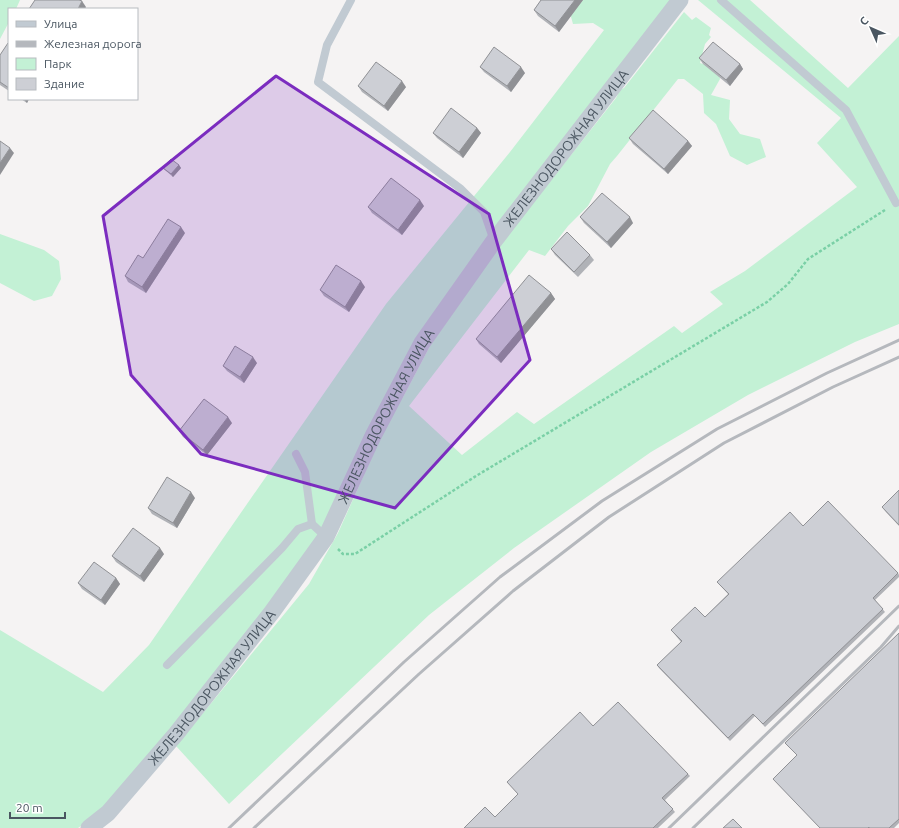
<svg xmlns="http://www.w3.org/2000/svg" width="899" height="828" viewBox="0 0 899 828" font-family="Ubuntu,sans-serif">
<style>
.green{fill:#c3f1d5}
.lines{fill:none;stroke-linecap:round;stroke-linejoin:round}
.path{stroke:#7ad0a6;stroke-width:2.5;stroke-dasharray:3 2;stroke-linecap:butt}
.lane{stroke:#c1cad2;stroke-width:8}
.street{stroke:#c1cad2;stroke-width:17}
.rail{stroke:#b5b8bd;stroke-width:3}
.wall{fill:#b0b2b7}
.shaded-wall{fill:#909195}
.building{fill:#cdcfd5;stroke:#909195}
.marked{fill:#7b2cbf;fill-opacity:0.2;stroke:#7b2cbf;stroke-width:3;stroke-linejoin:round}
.labels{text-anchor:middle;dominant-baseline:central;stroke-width:3;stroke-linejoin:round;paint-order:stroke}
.street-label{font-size:14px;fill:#4a5661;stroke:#fff}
</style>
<rect width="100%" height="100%" fill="#f5f3f3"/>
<g class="green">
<path d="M0 0H20L16 9H9V22L0 39Z"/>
<path d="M573 0H672L419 338 402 399 430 346 499 246 616 98 620 90 624 88 684 12 692 20 696 17 711 28 709 35 711 37 705 44 700 63 718 69 720 79 711 95 730 100 729 119 740 134 760 139 766 157 747 165 730 156 716 124 704 113 703 94 684 79H678L617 156 610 164 588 206 568 226 545 256 529 250 409 406 462 455 517 412 534 424 674 326 682 333 723 304 710 292 745 271 857 187 817 143 841 118 698 0H750L848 88 899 36V324L855 342 748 395 651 452 514 548 429 615 229 804 176 746 309 584 338 533 376 448 324 533 217 676 109 804 88 821 78 828H0V630L103 692 149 645 386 304 510 152 604 30 593 23 573 24 568 6Z"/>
<path d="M0 234 44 250 59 261 61 279 52 296 34 301 0 283Z"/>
</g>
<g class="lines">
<path class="path" d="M338 549 343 554H355L476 476 767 302 788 284 808 259 885 210"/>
<g class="lane">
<path d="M351 0 327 45 318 82 461 189 484 212 494 241"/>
<path d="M721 0 846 110 896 203"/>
<path d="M296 454 305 472 312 524"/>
<path d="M167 665 282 548 298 529 312 524 326 537"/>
</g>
<path class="street" id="s1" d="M89 828 108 813 176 734 272 612 326 537 373 436 422 343 494 241 680 0"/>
<g class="rail">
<path d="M229 828 404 662 500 577 602 501 717 429 827 373 899 340"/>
<path d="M254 828 419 674 513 591 609 517 724 443 833 387 899 357"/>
<path d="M669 828 899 606"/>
<path d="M693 828 881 647 899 626"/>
</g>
</g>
<g class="wall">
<path d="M541 0H583L559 32 538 16 534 10Z"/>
<path d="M9 44V91L0 85V55Z"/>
<path d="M699 58 740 64 743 69 730 86 703 64Z"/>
<path d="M480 67 525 73 511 92 484 72Z"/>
<path d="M358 86 406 87 388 111 362 92Z"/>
<path d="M21 99H29L27 103Z"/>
<path d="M477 128 481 133 463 158 437 138 433 133Z"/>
<path d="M629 138 688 141 692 146 668 174 633 144Z"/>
<path d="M179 165 181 168 173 177 165 170 163 168Z"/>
<path d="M424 206 402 235 372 213 368 207Z"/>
<path d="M580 217 633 223 611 248 584 223Z"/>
<path d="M185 233 146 293 128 282 125 276Z"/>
<path d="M551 249 590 255 594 260 578 277 555 255Z"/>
<path d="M365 287 349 312 324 296 320 290Z"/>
<path d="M551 293 555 299 501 363 479 344 476 339Z"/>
<path d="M257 363 244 383 227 371 223 366Z"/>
<path d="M232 423 207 455 183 437 179 431Z"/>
<path d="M899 490V526L886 512 882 507Z"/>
<path d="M195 498 177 528 152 514 148 508Z"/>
<path d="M803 526 898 573 899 575V577L875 600 885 612 765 727 755 716 730 741 659 668 657 665 681 642 671 630 705 617 728 594 717 582Z"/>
<path d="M164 554 144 582 116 562 112 556Z"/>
<path d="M116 578 120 584 105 605 82 589 78 583Z"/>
<path d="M899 633V823L894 828H820L775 781 773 779 797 755 785 743Z"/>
<path d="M593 726 688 774 690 776 665 800 675 812 658 828H464L495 817 518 794 507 782Z"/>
</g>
<g class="shaded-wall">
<path d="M575 0H583L559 32 555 26Z"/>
<path d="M82 1 86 7 85 9H78Z"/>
<path d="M740 64 743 69 730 86 726 80Z"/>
<path d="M521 67 525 73 511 92 507 86Z"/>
<path d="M402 81 406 87 388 111 384 106Z"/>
<path d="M24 99H29L27 103Z"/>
<path d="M477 128 481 133 463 158 459 152Z"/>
<path d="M688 141 692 146 668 174 664 169Z"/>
<path d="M10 148 14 153 0 175V163Z"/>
<path d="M179 165 181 168 173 177 171 174Z"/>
<path d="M420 200 424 206 402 235 398 230Z"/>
<path d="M630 217 633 223 611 248 607 242Z"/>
<path d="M181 227 185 233 146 293 142 287Z"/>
<path d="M361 281 365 287 349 312 345 307Z"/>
<path d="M551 293 555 299 501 363 497 357Z"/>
<path d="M253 357 257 363 244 383 240 377Z"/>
<path d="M228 417 232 423 207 455 203 450Z"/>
<path d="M191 492 195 498 177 528 173 523Z"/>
<path d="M160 548 164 554 144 582 140 576Z"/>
<path d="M116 578 120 584 105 605 101 600Z"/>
</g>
<g class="building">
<path d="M35 0H79L82 1 78 9H29Z"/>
<path d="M541 0H575L555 26 534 10Z"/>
<path d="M713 42 740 64 726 80 699 58Z"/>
<path d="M8 43 9 44V88L0 82V55Z"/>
<path d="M494 47 521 67 507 86 480 67Z"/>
<path d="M376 62 402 81 384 106 358 86Z"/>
<path d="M451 108 477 128 459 152 433 133Z"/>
<path d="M653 110 688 141 664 169 629 138Z"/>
<path d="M0 141 10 148 0 163Z"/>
<path d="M171 159 179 165 171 174 163 168Z"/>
<path d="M391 178 420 200 398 230 368 207Z"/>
<path d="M602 193 630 217 607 242 580 217Z"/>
<path d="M168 219 181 227 142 287 125 276 138 255 143 258Z"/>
<path d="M567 232 590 255 574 272 551 249Z"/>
<path d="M336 265 361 281 345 307 320 290Z"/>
<path d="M529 275 551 293 497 357 476 339Z"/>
<path d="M235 346 253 357 240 377 223 366Z"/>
<path d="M204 399 228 417 203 450 179 431Z"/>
<path d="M167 477 191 492 173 523 148 508Z"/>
<path d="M899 490V525L882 507Z"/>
<path d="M828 501 898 573 873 598 883 609 763 724 753 714 728 738 657 665 682 641 671 630 695 607 705 617 729 594 717 582 790 512 803 526Z"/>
<path d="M133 528 160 548 140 576 112 556Z"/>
<path d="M94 562 116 578 101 600 78 583Z"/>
<path d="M899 633V819L889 828H869V827L868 828H820L773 779 797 755 785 743Z"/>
<path d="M618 702 688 774 662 798 673 809 653 828H464L485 807 495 817 518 794 507 782 580 712 593 726Z"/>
<path d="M733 819 742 828H723Z"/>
</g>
<path class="marked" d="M276 76 489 214 530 360 395 508 201 454 131 375 103 216Z"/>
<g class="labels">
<g class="street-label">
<text stroke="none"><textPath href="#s1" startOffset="835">ЖЕЛЕЗНОДОРОЖНАЯ УЛИЦА</textPath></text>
<text stroke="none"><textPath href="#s1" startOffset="511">ЖЕЛЕЗНОДОРОЖНАЯ УЛИЦА</textPath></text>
<text stroke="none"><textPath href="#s1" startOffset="187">ЖЕЛЕЗНОДОРОЖНАЯ УЛИЦА</textPath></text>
</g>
</g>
<rect x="8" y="8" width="130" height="92" fill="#ffffff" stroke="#b7bbc0"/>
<rect x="16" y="21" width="20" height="6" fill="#c1cad2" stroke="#b7bbc0"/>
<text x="44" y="28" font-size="12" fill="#4a5661">Улица</text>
<rect x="16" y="41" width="20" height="6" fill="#b5b8bd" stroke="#b7bbc0"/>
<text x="44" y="48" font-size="12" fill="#4a5661">Железная дорога</text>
<rect x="16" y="58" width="20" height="12" fill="#c3f1d5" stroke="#b7bbc0"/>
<text x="44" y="68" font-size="12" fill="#4a5661">Парк</text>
<rect x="16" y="78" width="20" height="12" fill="#cdcfd5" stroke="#b7bbc0"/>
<text x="44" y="88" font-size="12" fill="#4a5661">Здание</text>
<g transform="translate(871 28) rotate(315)" stroke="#ffffff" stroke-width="3" paint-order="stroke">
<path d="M0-3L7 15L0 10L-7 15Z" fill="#4a5661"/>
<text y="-6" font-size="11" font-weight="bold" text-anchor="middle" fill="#4a5661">С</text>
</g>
<path d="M10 812v6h55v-6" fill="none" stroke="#4a5661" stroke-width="2"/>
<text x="16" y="812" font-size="12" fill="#4a5661" stroke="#ffffff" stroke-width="3" paint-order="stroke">20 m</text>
</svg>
